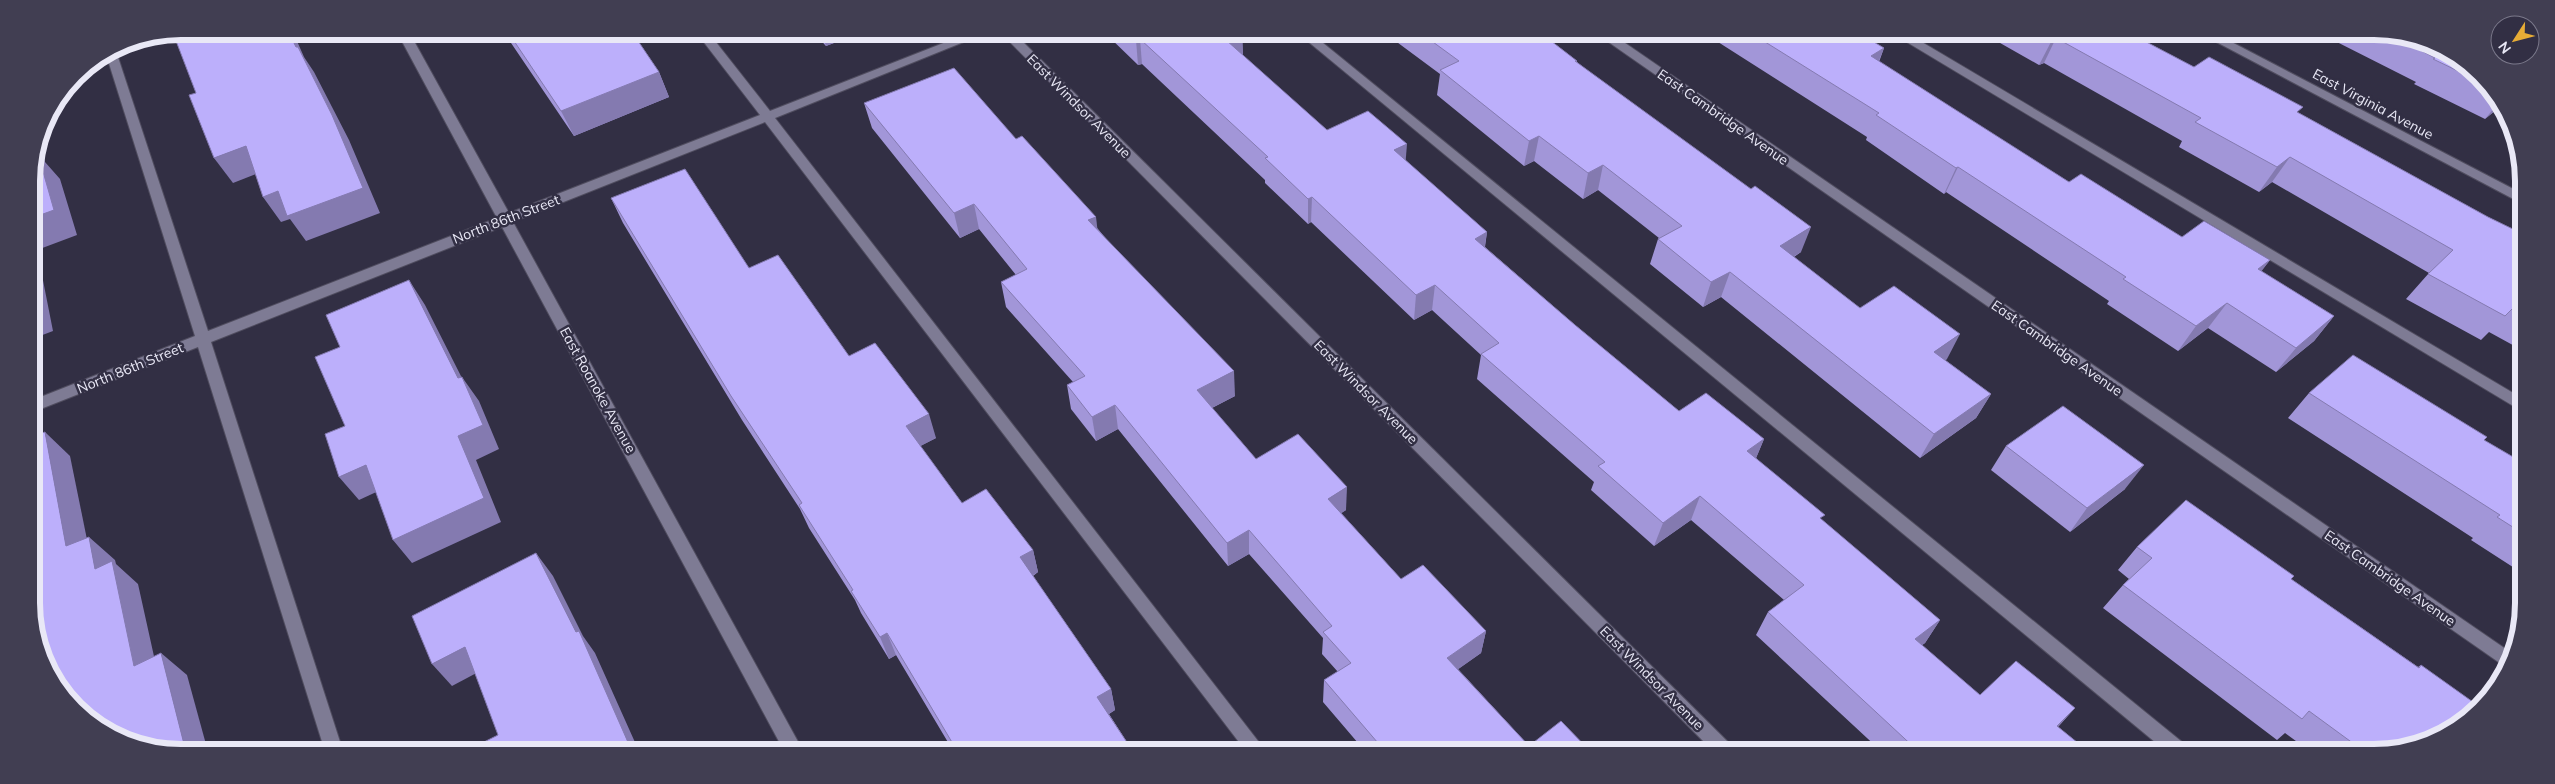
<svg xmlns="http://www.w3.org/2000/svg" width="2555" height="784" viewBox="0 0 2555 784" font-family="Mulish,sans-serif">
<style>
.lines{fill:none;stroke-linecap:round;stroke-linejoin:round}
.minor-casing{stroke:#504d5f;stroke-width:2}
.minor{fill:#7e7b94;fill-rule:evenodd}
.wall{fill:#a296d8}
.shaded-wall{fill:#847ab0}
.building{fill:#bcaffb;stroke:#847ab0}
.labels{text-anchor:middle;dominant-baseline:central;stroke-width:5;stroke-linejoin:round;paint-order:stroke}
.street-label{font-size:14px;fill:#e9e8f6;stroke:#322f44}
.rim{fill:none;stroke:#e9e8f6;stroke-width:6}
</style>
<rect width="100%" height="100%" fill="#322f44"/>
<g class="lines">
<defs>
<g id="minor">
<path d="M397 32H409L509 213 760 115 696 32H708L770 111 969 33H986L775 118 1265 750H1245L765 122 513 222 802 749H783L502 227 211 342 342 748H324L198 347 33 412V400L195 336 106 54 115 48 208 331 497 218Z"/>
<path d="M1001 33H1014L1731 745 1734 751H1713Z"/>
<path d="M1299 34H1312L2187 746 2190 752H2167Z"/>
<path d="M1597 34H1612L2513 654 2507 668Z"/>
<path d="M1895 35H1910L2520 397V410Z"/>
<path d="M2205 36H2220L2521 193V203Z"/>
</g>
</defs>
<use href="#minor" class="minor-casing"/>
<use href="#minor" class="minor"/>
</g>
<g class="wall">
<path d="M499 32H632L659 72 669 97 574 136 509 40 505 41Z"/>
<path d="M814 33H860L826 46Z"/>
<path d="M1105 33 1242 34 1243 56 1327 130 1406 161 1487 232 1485 247 1575 325 1679 411 1764 439 1756 458 1822 520 1940 620 1925 643 1922 645 1980 695 2075 708 2058 727 2089 752 1881 751 1756 635 1768 612 1784 600 1691 520 1654 546 1591 490 1594 482 1477 379 1481 355 1432 310 1414 320 1311 222 1308 224 1265 183V180L1142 64 1138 65Z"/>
<path d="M1386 34H1542L1577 61V62L1801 252 1794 257 1860 308 1947 359 1945 360 1991 394 1976 418 1920 458 1721 297 1703 307 1650 264 1658 239 1659 238 1598 190 1583 199 1534 161 1524 166 1437 95 1440 74Z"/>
<path d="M1707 35H1862L1884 48 1879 62 2069 182 2182 237 2270 260 2261 271 2334 316 2314 341 2276 372 2208 328 2178 351 2107 304 2109 301 1946 192 1944 194 1866 140 1867 137Z"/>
<path d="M1986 35 2135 36 2194 67 2299 113 2488 217 2521 233 2520 349 2489 332 2481 340 2406 299 2429 273 2272 182 2259 192 2179 147 2182 141 2044 63 2039 65Z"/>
<path d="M2325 36H2413L2480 75 2502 105 2485 119 2414 84 2416 82Z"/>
<path d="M864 103 1016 139 1098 229 1235 396 1212 408 1256 459 1346 510 1341 513 1401 579 1486 631 1481 653 1458 669 1529 746 1590 751 1364 750 1323 702 1324 680 1338 672 1322 654 1323 638 1249 554 1228 566 1118 429 1096 441 1071 409 1067 385 1073 382 1006 307 1001 282 1016 275 979 229 960 238 872 128Z"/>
<path d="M611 198 749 268 849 356 936 438 920 446 962 503 1033 550 1038 572 1033 576 1111 689 1115 710 1109 714 1132 750 952 749 896 655 889 659 861 613 855 600 809 528 800 509 742 420 623 223Z"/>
<path d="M2309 393 2484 440 2520 461 2519 571 2471 540 2473 538 2288 418Z"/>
<path d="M2006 446 2125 489 2070 532 1991 470Z"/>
<path d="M2137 547 2291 579 2418 667 2421 665 2384 752H2311L2285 733 2277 740 2103 608 2123 585 2129 579 2118 570Z"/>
</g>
<g class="shaded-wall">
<path d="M288 31 293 32 304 57 314 72 349 140 380 213 306 241 290 219 281 222 263 197 296 47Z"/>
<path d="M501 32H505L509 40 505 41Z"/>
<path d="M822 33H860L826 46Z"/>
<path d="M1242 34 1243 58 1226 40Z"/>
<path d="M2056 38 2044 63 2039 65 2052 40Z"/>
<path d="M1140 39 1142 64 1138 65 1136 40Z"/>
<path d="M1884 48 1874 73 1871 56Z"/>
<path d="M659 72 669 97 574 136 561 111Z"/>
<path d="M2499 102 2502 105 2485 119Z"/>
<path d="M1539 136 1534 161 1524 166 1529 141Z"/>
<path d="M39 137 45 162 60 179 77 235 37 250 53 331 32 339V218L33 163Z"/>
<path d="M1407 144 1405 169 1394 150Z"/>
<path d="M246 146 264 171 233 183 214 158Z"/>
<path d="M2290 157 2272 182 2259 192 2277 167Z"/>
<path d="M1603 165 1598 190 1583 199 1588 173Z"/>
<path d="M1958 167 1946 192 1944 194 1956 168Z"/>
<path d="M1312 197 1311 222 1308 224V199Z"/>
<path d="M974 204 979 229 960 238 954 213Z"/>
<path d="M1096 217 1099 242 1088 220Z"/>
<path d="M1811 227 1801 252 1770 271 1780 246Z"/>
<path d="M1487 232 1483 257 1475 239Z"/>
<path d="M2270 260 2251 285 2258 269Z"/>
<path d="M1730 272 1721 297 1703 307 1711 282Z"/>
<path d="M409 280 425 305 465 384 462 377 479 401 499 449 476 460 501 522 412 563 393 540 458 436V378Z"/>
<path d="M1435 285 1432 310 1414 320 1416 295Z"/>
<path d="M2227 303 2208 328 2178 351 2196 326Z"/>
<path d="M2334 316 2314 341 2276 372 2296 348Z"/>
<path d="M1960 334 1947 359 1921 376 1934 352Z"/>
<path d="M1234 371 1235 396 1198 415 1197 390Z"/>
<path d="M1991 394 1976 418 1920 458 1934 434Z"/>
<path d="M1115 405 1118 429 1096 441 1092 417Z"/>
<path d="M929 414 936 438 913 450 906 426Z"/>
<path d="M45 432 70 456 93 569 66 546Z"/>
<path d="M1764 439 1754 463 1747 451Z"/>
<path d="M366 465 385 488 359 500 339 477Z"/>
<path d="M2144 465 2125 489 2070 532 2087 508Z"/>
<path d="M1347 487 1346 510 1327 523 1328 499Z"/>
<path d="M1700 496 1691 520 1654 546 1663 523Z"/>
<path d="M1249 530V554L1228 566 1227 543Z"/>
<path d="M89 537 115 560 116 564 138 584 161 688 134 666 95 569Z"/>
<path d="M1033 550 1038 572 1025 580 1020 557Z"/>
<path d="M536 553 553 576 583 636 595 653 638 749H631L576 632Z"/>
<path d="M1940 620 1925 643 1900 661 1915 639Z"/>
<path d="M1486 631 1481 653 1443 680 1447 658Z"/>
<path d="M887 633 896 655 889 659 880 637Z"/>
<path d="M465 647 484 669 452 686 432 664Z"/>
<path d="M161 653 187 675 207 748H185Z"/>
<path d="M1111 689 1115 710 1102 718 1097 697Z"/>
<path d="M2075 708 2055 730 2057 726Z"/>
</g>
<g class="building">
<path d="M181 31H288L296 47H298L332 115 363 188 287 216 278 191 263 197 246 146 214 158 189 95 196 93 173 33Z"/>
<path d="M508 32H632L659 72 561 111Z"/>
<path d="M1129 33 1242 34 1226 40 1327 130 1368 111 1407 144 1394 150 1487 232 1475 239 1575 325 1679 411 1706 393 1764 439 1747 451 1825 515 1820 518 1940 620 1915 639 1980 695 2016 661 2075 708 2057 726 2089 752 1918 751 1768 612 1804 585 1700 496 1663 523 1598 466 1605 462 1481 354 1499 343 1435 285 1416 295 1312 197 1308 199 1265 158 1268 157 1140 39 1136 40Z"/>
<path d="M1422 34H1542L1577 61H1575L1751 189 1755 186 1811 227 1780 246 1860 308 1894 286 1960 334 1934 352 1991 394 1934 434 1730 272 1711 282 1658 239 1682 226 1603 165 1588 173 1539 136 1529 141 1440 70 1459 61Z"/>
<path d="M1754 35H1862L1884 48 1871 56 2069 182 2081 174 2182 237 2204 221 2270 260 2258 269 2334 316 2296 348 2227 303 2196 326 2123 279 2126 277 1958 167 1956 168 1876 115 1879 113Z"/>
<path d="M2043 35 2135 36 2194 67 2209 57 2303 107 2297 112 2488 217 2521 233 2520 311 2514 307 2505 316 2428 274 2453 250 2290 157 2277 167 2195 122 2201 118 2056 38 2052 40Z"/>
<path d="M2393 36H2413L2480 75 2487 85 2433 59 2435 58Z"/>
<path d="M954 68 1016 139 1022 136 1096 217 1088 220 1234 371 1197 390 1256 459 1298 434 1347 487 1328 499 1401 579 1423 565 1486 631 1447 658 1529 746 1561 721 1590 751 1384 750 1324 680 1351 663 1323 632 1332 626 1249 530 1227 543 1115 405 1092 417 1067 385 1085 376 1001 282 1027 269 974 204 954 213 864 103Z"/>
<path d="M38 154 54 210 32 218V171L35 155Z"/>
<path d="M685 169 749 268 778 255 849 356 875 343 929 414 906 426 962 503 986 489 1033 550 1020 557 1111 689 1097 697 1132 750 956 749 887 633 880 637 851 591 853 590 799 505 802 503 731 396 611 198Z"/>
<path d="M409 280 458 378 462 377 483 425 458 436 484 498 393 540 366 465 339 477 325 434 345 426 315 357 340 347 326 315Z"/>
<path d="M2353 355 2487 437 2484 440 2520 461 2519 531 2497 517 2500 515 2309 393Z"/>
<path d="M2063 406 2144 465 2087 508 2006 446Z"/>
<path d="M45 432 66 546 89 537 95 569 112 561 134 666 161 653 185 748H142L106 733 69 702 34 632 33 436Z"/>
<path d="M2186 500 2294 576 2291 579 2419 668 2421 665 2480 707 2465 722 2423 745 2384 752H2365L2309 711 2302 719 2123 585 2152 558 2137 547Z"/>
<path d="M536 553 576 632 579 631 631 749 472 748 498 735 465 647 432 664 412 616Z"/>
</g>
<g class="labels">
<g class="street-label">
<text transform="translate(2373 104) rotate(28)">East Virginia Avenue</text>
<text transform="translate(1079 106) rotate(45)">East Windsor Avenue</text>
<text transform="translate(1723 117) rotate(35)">East Cambridge Avenue</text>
<text transform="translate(506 219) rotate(-21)">North 86th Street</text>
<text transform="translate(2057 348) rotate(35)">East Cambridge Avenue</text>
<text transform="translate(130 368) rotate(-22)">North 86th Street</text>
<text transform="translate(598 390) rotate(61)">East Roanoke Avenue</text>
<text transform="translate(1366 392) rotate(45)">East Windsor Avenue</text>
<text transform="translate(2390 578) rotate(35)">East Cambridge Avenue</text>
<text transform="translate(1652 678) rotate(45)">East Windsor Avenue</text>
</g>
</g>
<path d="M0 0H2555V784H0ZM181 40H2374A141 141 0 0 1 2515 181V603A141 141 0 0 1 2374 744H181A141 141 0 0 1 40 603V181A141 141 0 0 1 181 40Z" fill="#413e52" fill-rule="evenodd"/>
<path class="rim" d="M181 40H2374A141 141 0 0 1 2515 181V603A141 141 0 0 1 2374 744H181A141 141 0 0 1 40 603V181A141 141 0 0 1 181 40Z"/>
<g transform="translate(2515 40) rotate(234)"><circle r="24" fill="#322f44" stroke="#7b798b"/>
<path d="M0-4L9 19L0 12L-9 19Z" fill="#e7ac36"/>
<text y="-8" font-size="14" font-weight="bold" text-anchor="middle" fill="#e9e8f6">N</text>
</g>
</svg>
